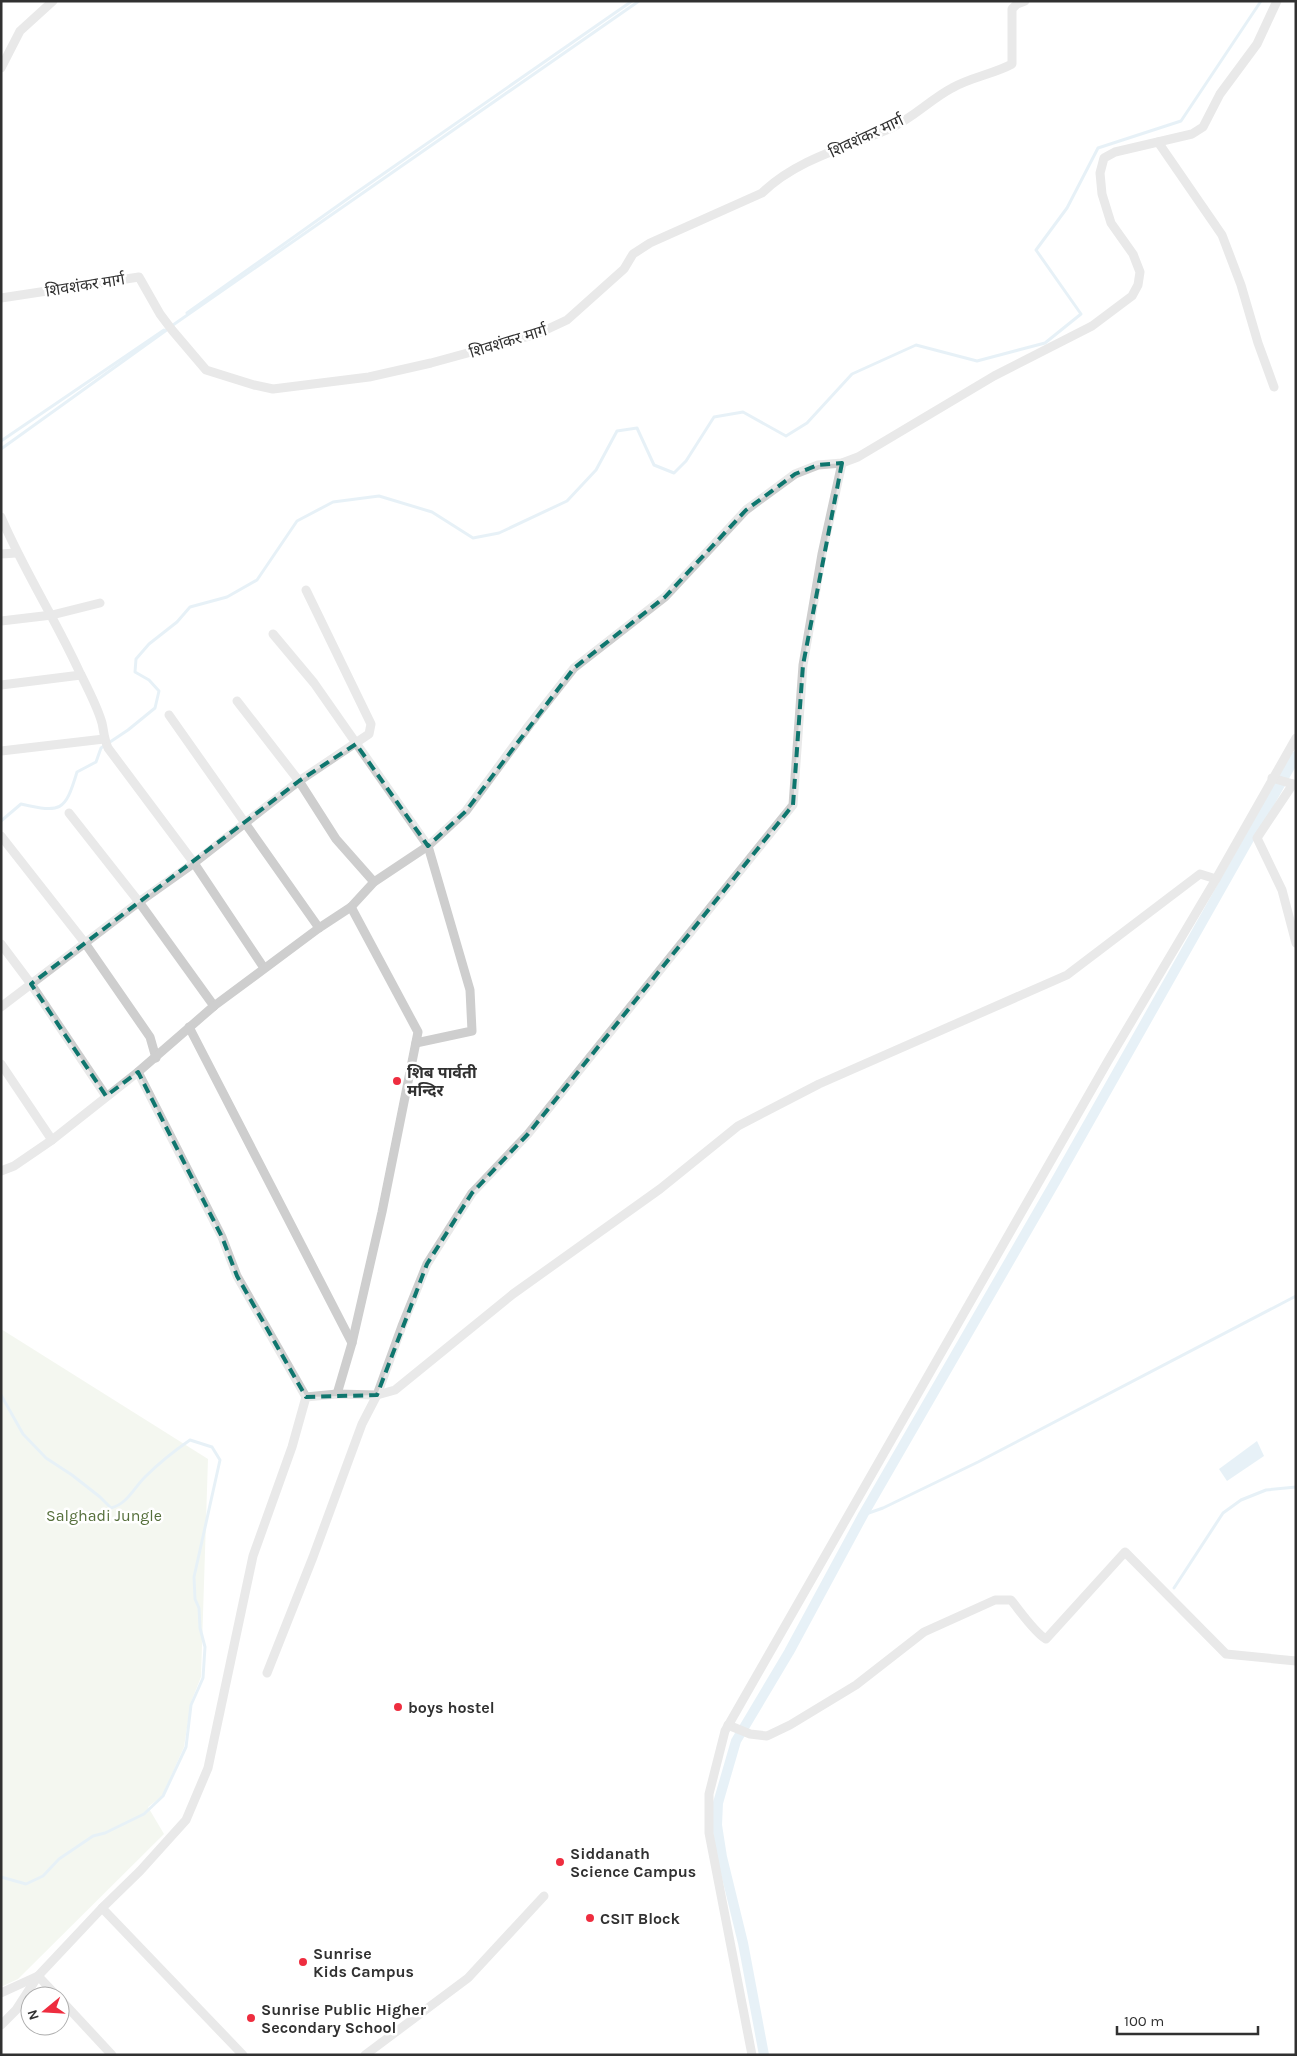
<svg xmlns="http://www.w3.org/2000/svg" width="1297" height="2056" viewBox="0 0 1297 2056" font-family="Karla,'Noto Sans Devanagari',sans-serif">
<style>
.green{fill:#e7eede}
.water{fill:#cae1ee}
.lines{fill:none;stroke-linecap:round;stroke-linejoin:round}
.stream{stroke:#cae1ee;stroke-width:3}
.canal{stroke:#cae1ee;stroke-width:10}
.minor{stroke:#cecece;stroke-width:9}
.marked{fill:none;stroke:#0f766e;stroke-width:4;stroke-dasharray:10 6;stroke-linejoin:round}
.poi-dot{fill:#ee2d3f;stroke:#fff;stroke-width:2}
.labels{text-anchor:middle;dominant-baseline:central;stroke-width:5;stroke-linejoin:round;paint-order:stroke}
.street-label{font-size:16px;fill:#313131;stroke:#fff}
.poi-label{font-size:16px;font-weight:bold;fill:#313131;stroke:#fff;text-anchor:start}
.park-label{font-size:16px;fill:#556f3b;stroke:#fff}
</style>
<rect width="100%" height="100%" fill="#fff"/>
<path class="green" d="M1 1329 208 1459 201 1677 191 1702 184 1747 162 1796 148 1807 164 1834 18 1979 1 1987Z"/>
<path class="water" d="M1257 1441 1264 1456 1227 1481 1219 1469Z"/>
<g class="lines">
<g class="stream">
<path d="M187 313 350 197 632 1"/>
<path d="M173 325 639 1"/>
<path d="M1 441 164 330"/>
<path d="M1 449 168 329"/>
<path d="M1 821 21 804C61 813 65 812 77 772L96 762 101 748 128 730 155 708 159 691 149 680 135 672 136 659 149 644 177 622 190 607 227 597 257 580 297 521 333 502 379 496 432 512 473 538 499 533 567 501 596 470 617 431 637 428 654 465 674 473 686 461 714 417 743 412 786 436 807 423 852 374 916 345 977 361 1045 343 1081 314 1036 250 1067 208 1098 148 1181 121 1261 1"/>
<path d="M1 1395 23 1434 46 1458 72 1475 100 1497 111 1508C127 1504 133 1489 145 1477 159 1463 174 1451 190 1440L212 1447 220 1460 194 1577 195 1599 199 1608 200 1628 205 1647 203 1678 191 1705 186 1747 163 1796 144 1814 105 1833 93 1836 59 1859 43 1876 26 1884 1 1877"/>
<path d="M863 1515 883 1508 978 1462 1296 1296"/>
<path d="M1174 1588 1223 1513 1241 1500 1266 1490 1296 1487"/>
</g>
<path class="canal" d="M764 2055 743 1943 722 1857 717 1825 718 1803 736 1741 789 1652 863 1515 1058 1177 1296 756"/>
<g class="minor">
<path d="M1 68 20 31 53 1"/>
<path d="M1158 142 1222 235 1241 285 1258 343 1274 387"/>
<path d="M1 298 139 277 160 314 172 330 206 370 254 385 273 389 369 377 431 363 537 334 567 320 624 269 633 254 650 243 762 193C797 159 847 147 891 128 913 118 931 99 952 88 971 77 994 74 1012 64V9L1017 4 1025 1"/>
<path d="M1 517C24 571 56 620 80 673 88 689 97 706 102 723 104 732 104 739 108 748L194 863 264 968"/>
<path d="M1 554 16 553"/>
<path d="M1 621 52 615 100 603"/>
<path d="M273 634 314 683 428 846 470 990 472 1031 416 1043"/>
<path d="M1 685 81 675"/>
<path d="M237 701 299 781 336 839 374 882"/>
<path d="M169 715 319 928"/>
<path d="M1 751 104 739"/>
<path d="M1272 778 1296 785"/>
<path d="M1293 784 1257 838 1282 890 1296 943"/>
<path d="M69 813 139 902 214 1006"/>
<path d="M1 836 85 943 150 1037 156 1058"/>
<path d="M1 944 31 984 106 1096"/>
<path d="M1 1007 139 902 194 863 299 781 369 734 371 724 306 590"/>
<path d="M189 1027 352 1343"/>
<path d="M1 1064 52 1140"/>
<path d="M138 1072 222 1237 237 1276 306 1397"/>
<path d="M1 1171 14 1166 52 1140 138 1072 214 1006 319 928 351 907 374 882 428 846 466 811 530 724 574 668 665 597 746 510 795 474 818 465 842 463 858 457 994 376 1092 326 1132 296 1138 285 1140 272 1133 254 1111 223 1102 194 1100 173 1104 158 1115 152 1192 134 1203 127 1220 94 1257 44 1277 1"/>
<path d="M337 1394 352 1343 382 1212 418 1032 351 907"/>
<path d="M267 1673 313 1557 362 1424 377 1395 402 1326 427 1264 472 1193 528 1134 793 805 803 665 822 554 842 463"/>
<path d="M728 1725 750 1734 767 1736 790 1725 856 1685 924 1632 995 1600H1011C1020 1611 1035 1633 1046 1639L1125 1552 1226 1654 1296 1661"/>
<path d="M102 1908 243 2055"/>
<path d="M1 1993 38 1976 102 1908 140 1871 186 1820 208 1768 253 1556 292 1447 306 1397 337 1394 377 1395 395 1390 513 1294 660 1189 738 1126 819 1084 1067 975 1200 874 1216 879 1296 738"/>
<path d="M60 1999 112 2055"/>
<path d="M1 2025 16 2010 38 1976 57 1996"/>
<path d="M365 2055 468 1978 544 1896"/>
<path d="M752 2055 709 1833V1794L725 1731 1108 1061 1216 879"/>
</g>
</g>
<path d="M0 0H1297V2056H0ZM842 463 803 665 793 805 528 1134 472 1193 427 1264 377 1395 306 1397 237 1276 222 1237 138 1072 106 1096 31 984 299 781 356 744 428 846 466 811 574 668 665 597 746 510 795 474 818 465Z" fill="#fff" fill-opacity=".55" fill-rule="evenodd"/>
<path class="marked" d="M842 463 803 665 793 805 528 1134 472 1193 427 1264 377 1395 306 1397 237 1276 222 1237 138 1072 106 1096 31 984 299 781 356 744 428 846 466 811 574 668 665 597 746 510 795 474 818 465Z"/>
<g class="poi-dot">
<circle cx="397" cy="1081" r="5"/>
<circle cx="398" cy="1707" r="5"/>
<circle cx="560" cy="1862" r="5"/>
<circle cx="590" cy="1918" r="5"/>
<circle cx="303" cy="1962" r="5"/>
<circle cx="251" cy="2018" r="5"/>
</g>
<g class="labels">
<g class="street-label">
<text transform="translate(866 136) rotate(-25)">शिवशंकर मार्ग</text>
<text transform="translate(85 285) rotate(-9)">शिवशंकर मार्ग</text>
<text transform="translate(508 341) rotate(-17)">शिवशंकर मार्ग</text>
</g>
<g class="poi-label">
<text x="407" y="1072">शिब पार्वती<tspan x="407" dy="18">मन्दिर</tspan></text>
<text x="408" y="1707">boys hostel</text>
<text x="570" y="1853">Siddanath<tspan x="570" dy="18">Science Campus</tspan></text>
<text x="600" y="1918">CSIT Block</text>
<text x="313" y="1953">Sunrise<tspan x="313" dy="18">Kids Campus</tspan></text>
<text x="261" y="2009">Sunrise Public Higher<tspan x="261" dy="18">Secondary School</tspan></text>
</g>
<g class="park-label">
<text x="104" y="1515">Salghadi Jungle</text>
</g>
</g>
<rect width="1297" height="2056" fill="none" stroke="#313131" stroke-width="5"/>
<g transform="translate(45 2011) rotate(252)"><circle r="24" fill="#ffffff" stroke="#adadad"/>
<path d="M0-4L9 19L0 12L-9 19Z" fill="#ee2d3f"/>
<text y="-8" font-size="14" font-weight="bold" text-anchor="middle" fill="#313131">N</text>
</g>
<path d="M1117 2026v8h141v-8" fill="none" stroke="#313131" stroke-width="2.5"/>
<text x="1124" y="2026" font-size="15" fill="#313131" stroke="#ffffff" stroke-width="4" paint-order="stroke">100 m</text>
</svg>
